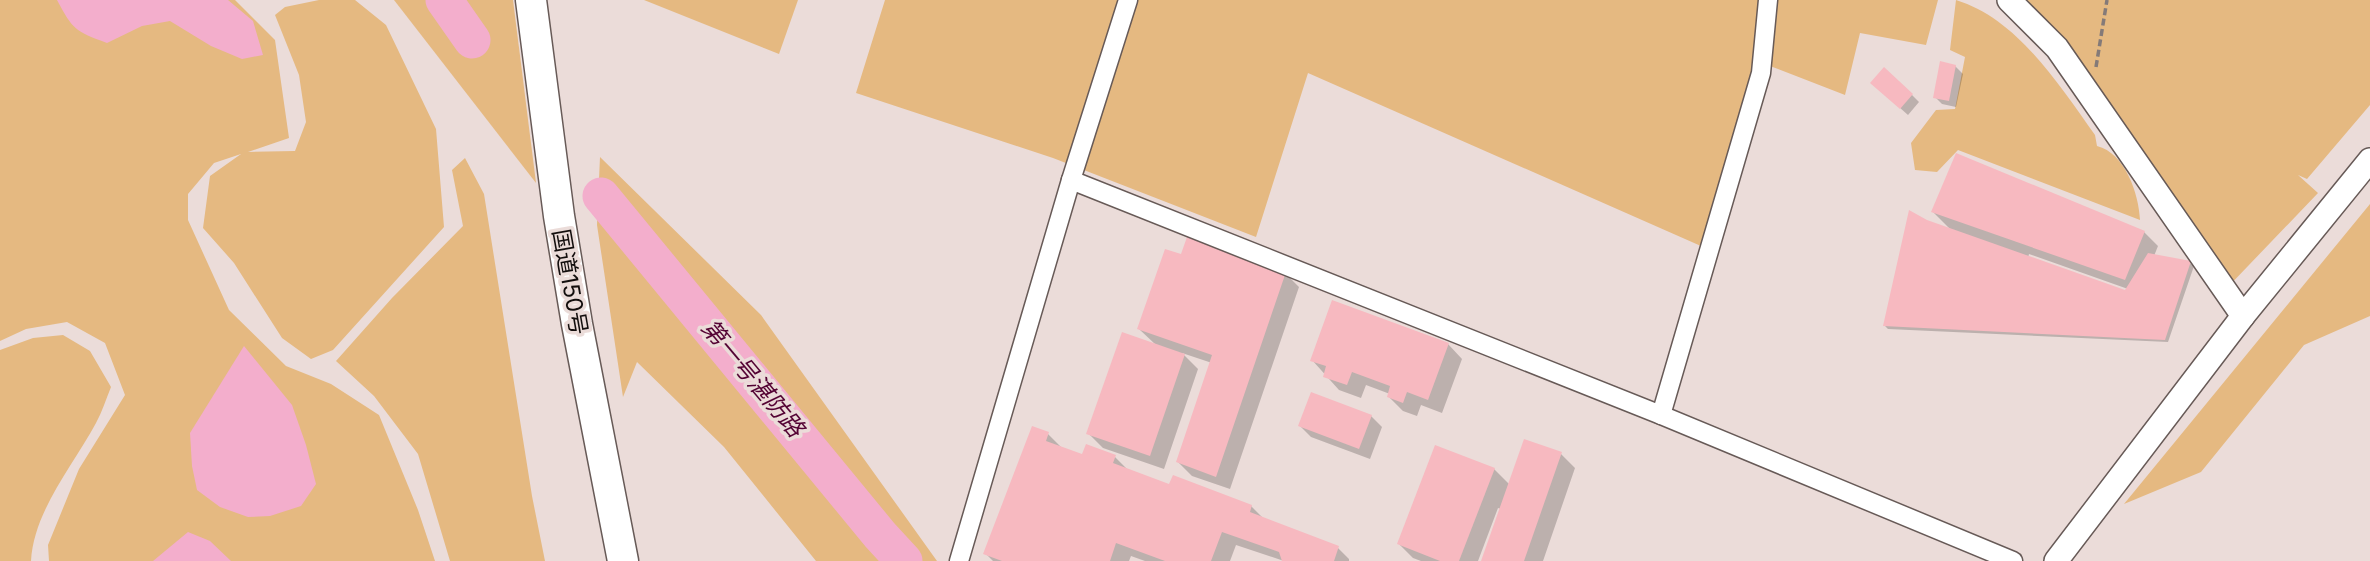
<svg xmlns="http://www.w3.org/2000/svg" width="2370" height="561" viewBox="0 0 2370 561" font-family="Inter,'Noto Sans JP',sans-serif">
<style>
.green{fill:#e5b981}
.water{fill:#f3aecc}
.shadow{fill:#0003;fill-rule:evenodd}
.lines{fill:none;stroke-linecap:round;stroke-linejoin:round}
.river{stroke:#f3aecc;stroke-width:37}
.building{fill:#f7b9c0}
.minor-casing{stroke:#675a57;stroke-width:21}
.tertiary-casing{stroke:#675a57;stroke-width:26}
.trunk-casing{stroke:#675a57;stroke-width:33}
.path{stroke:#847a78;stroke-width:3.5;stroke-dasharray:7 3.5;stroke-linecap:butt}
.minor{stroke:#fff;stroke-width:18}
.tertiary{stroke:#fff;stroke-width:23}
.trunk{stroke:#fff;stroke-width:30}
.labels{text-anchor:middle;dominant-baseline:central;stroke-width:7;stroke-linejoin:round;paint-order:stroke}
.street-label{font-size:23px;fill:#130e0d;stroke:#ebdcd9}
.water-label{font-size:24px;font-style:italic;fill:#540334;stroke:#ebdcd9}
</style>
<rect width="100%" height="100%" fill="#ebdcd9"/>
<g class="green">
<path d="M0 0H235L275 40 289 138 248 152 295 151 306 122 299 75 275 15 285 7 319 0H355L386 25 436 129 444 227 333 350 311 359 282 338 234 263 203 228 210 176 241 154 214 163 188 194V220L229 310 286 366 331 384 379 415 418 510 435 561H49L48 545 79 469 125 395 105 343 67 322 26 329 0 341Z"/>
<path d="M394 0H513L536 183Z"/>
<path d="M644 0H798L779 54Z"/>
<path d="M885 0H1768L1761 73 1710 250 1308 73 1256 237 1053 158 856 93Z"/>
<path d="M1776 0H1938L1926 45 1860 33 1845 95 1770 66Z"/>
<path d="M1956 0C2018 19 2059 85 2095 135L2097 146C2125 153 2139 194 2140 220L1958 150 1937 172 1915 170 1911 143 1936 110 1955 109 1965 57 1950 50Z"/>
<path d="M2017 0H2370V105L2307 179 2298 175 2318 193 2225 290Z"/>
<path d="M600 157 761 315 937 561H816L724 447 637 362 623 397 597 225Z"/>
<path d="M465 158 484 194 532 496 545 561H450L418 454 374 396 336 361 392 298 463 226 452 170Z"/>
<path d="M2370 204V316L2304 345 2201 472 2124 504Z"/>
<path d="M63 335 90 351 111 387C106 399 102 412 96 423 73 466 34 510 31 561H0V350L33 338Z"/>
</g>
<g class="water">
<path d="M57 0H228L253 21 263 55 242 59 211 46 170 21 142 26 107 43C75 31 73 30 57 0Z"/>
<path d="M244 346 292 405 306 445 316 484 301 506 270 516 248 517 220 507 197 490 192 466 190 433Z"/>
<path d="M188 532 210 541 231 561H153Z"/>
</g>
<g class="shadow">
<path d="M1955 66 1963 74 1956 107 1942 104 1935 97Z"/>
<path d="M1880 90 1912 95 1919 102 1908 115Z"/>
<path d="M1933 212 2144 232 2158 246 2154 256 2190 263 2194 266 2168 342 1888 329 1885 326 1926 222 1952 231ZM2029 254 2128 289 2125 292 2028 258Z"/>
<path d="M1182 257 1285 273 1299 287 1230 489 1192 476 1178 462 1212 363 1182 353 1198 369 1164 469 1103 448 1088 433 1156 345 1139 329Z"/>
<path d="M1448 344 1462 359 1442 413 1421 405 1417 416 1403 411 1389 397 1390 394 1366 385 1361 398 1339 390 1312 360Z"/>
<path d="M1371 416 1382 427 1370 459 1311 437 1300 426Z"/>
<path d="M1048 434 1062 448 1083 457H1115L1129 471 1170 487 1251 506 1264 519 1338 548 1349 559V561H1284L1236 545 1230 561H1145L1131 556 1129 561H993L985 553Z"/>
<path d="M1561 454 1575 468 1543 561H1483L1501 509 1498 508 1478 561H1421L1413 558 1399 544 1494 469 1510 485Z"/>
</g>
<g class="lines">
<g class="river">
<path d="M444 0 472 40"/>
<path d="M601 196 880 535 904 561"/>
</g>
</g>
<g class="building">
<path d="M1940 61 1956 65 1949 101 1933 98Z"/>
<path d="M1884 67 1913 94 1900 109 1870 83Z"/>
<path d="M1956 153 2145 231 2125 280 1931 212Z"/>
<path d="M1909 210 1927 220 2125 290 2148 253 2191 261 2165 340 1883 326Z"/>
<path d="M1187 237 1286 272 1216 477 1176 462 1212 355 1137 329 1165 249 1181 254Z"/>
<path d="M1332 300 1449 343 1428 400 1407 392 1403 403 1387 397 1390 386 1352 372 1347 385 1323 377 1326 366 1310 361Z"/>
<path d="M1122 332 1185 354 1150 456 1086 434Z"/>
<path d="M1311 392 1372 415 1359 449 1298 426Z"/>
<path d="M1032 426 1049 432 1046 441 1082 454 1086 444 1116 455 1113 463 1169 484 1173 475 1252 505 1250 512 1339 546 1334 561H1282L1279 552 1222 532 1211 561H1165L1116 543 1110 561H1002L983 554Z"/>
<path d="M1524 439 1562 452 1524 561H1481Z"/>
<path d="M1435 445 1495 468 1459 561H1440L1397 544Z"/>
</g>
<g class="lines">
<defs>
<g id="minor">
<path d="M1071 180 1661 415 2013 561"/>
<path d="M1661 415 1761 73 1768 0"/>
<path d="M959 561 1071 180 1128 0"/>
</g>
<g id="tertiary">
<path d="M2009 0 2057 48 2243 316"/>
<path d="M2056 561 2243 316 2370 160"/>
</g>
<path id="trunk" d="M531 0 559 216 577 324 623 561"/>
</defs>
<use href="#minor" class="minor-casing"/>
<use href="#tertiary" class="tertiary-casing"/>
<use href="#trunk" class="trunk-casing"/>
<path class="path" d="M2096 67 2107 0"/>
<use href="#minor" class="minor"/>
<use href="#tertiary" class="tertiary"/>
<use href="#trunk" class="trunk"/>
</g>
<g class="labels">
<g class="street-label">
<text transform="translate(570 282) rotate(80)">国道150号</text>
</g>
<g class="water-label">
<text transform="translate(753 378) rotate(50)">第一号湛防路</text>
</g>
</g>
</svg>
